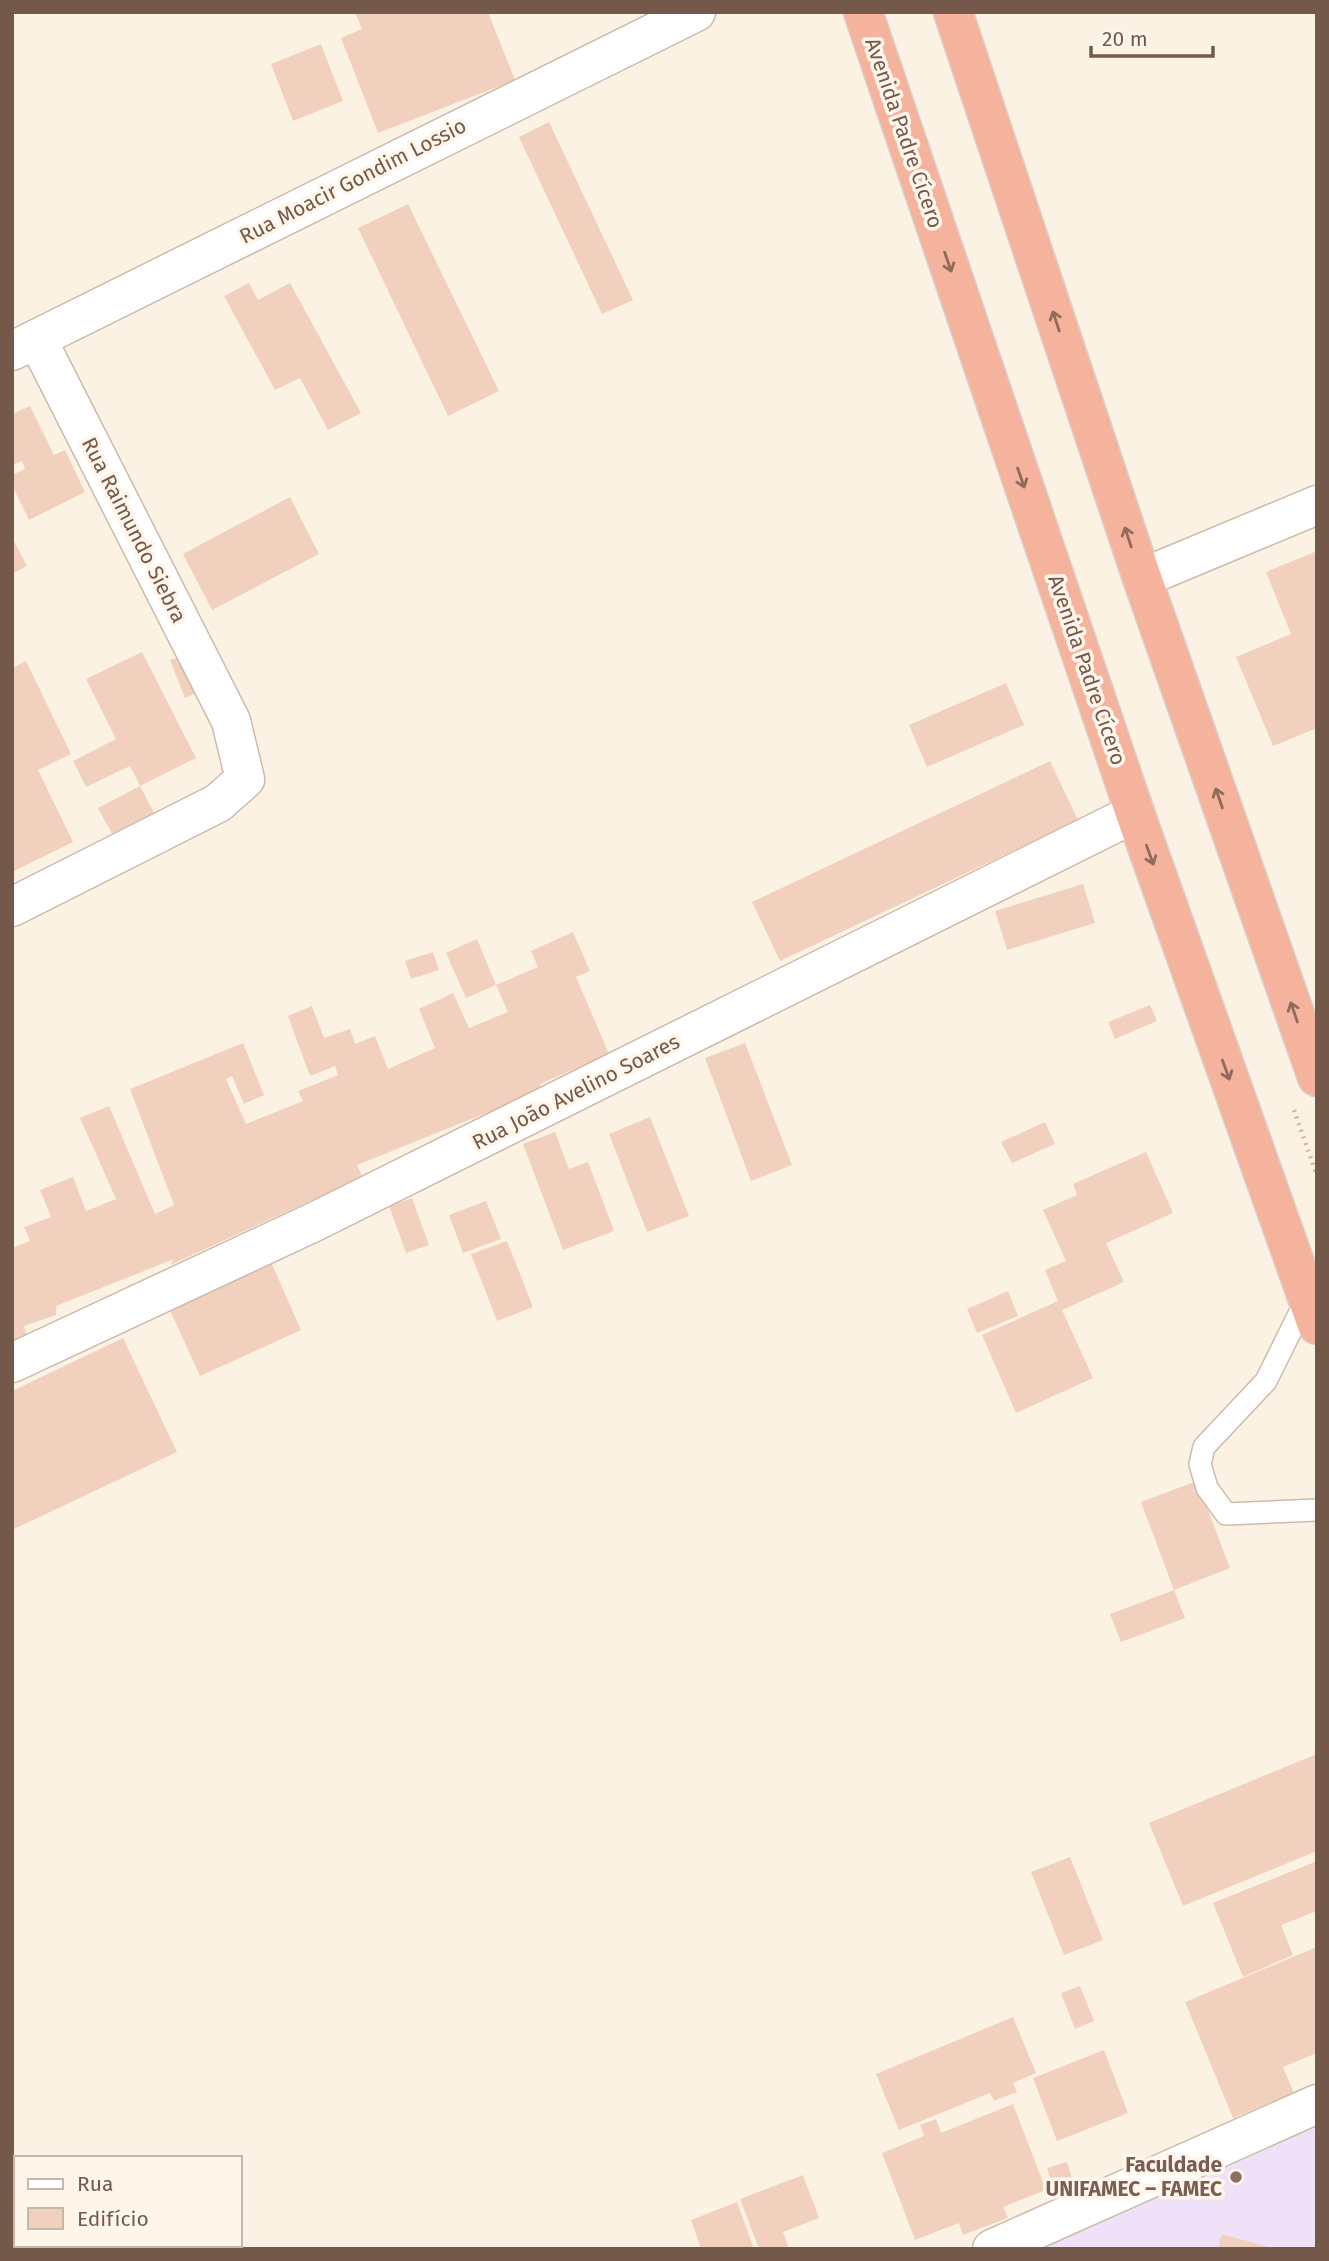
<svg xmlns="http://www.w3.org/2000/svg" width="1329" height="2261" viewBox="0 0 1329 2261" font-family="'Fira Sans',sans-serif">
<style>
.education{fill:#efe1f8}
.building{fill:#f1d1bd}
.lines{fill:none;stroke-linecap:round;stroke-linejoin:round}
.lane-casing{stroke:#cdbaab;stroke-width:24}
.street-casing{stroke:#cdbaab;stroke-width:41}
.highway-casing{stroke:#d8d1cc;stroke-width:41}
.path{stroke:#d5b4a0;stroke-width:4.5;stroke-dasharray:2 5;stroke-linecap:butt}
.lane{stroke:#fff;stroke-width:21}
.street{stroke:#fff;stroke-width:38}
.highway{stroke:#f5b29c;stroke-width:38}
.oneway{stroke:#8e6b5a}
.education-dot{fill:#8d6e63;stroke:#fff6eb;stroke-width:2.5}
.labels{text-anchor:middle;dominant-baseline:central;stroke-width:7;stroke-linejoin:round;paint-order:stroke}
.street-label{font-size:21px;fill:#74594a;stroke:#fff6eb}
.education-label{font-size:21px;font-weight:bold;fill:#785e54;stroke:#fff6eb;text-anchor:end}
</style>
<rect width="100%" height="100%" fill="#fcf2e4"/>
<path class="education" d="M1317 2104V2249H992Z"/>
<g class="building">
<path d="M355 12H488L515 80 378 133 341 38 362 29Z"/>
<path d="M321 44 343 101 293 121 271 64Z"/>
<path d="M549 122 633 300 602 314 519 137Z"/>
<path d="M408 204 499 391 448 416 358 228Z"/>
<path d="M249 283 258 300 290 283 361 413 328 430 300 378 275 390 224 296Z"/>
<path d="M30 406 54 455 65 450 85 492 29 520 12 485V475L25 469 22 461 12 465V414Z"/>
<path d="M290 497 319 554 212 610 183 554Z"/>
<path d="M12 537 27 566 12 574Z"/>
<path d="M1317 551V728L1273 746 1236 657 1291 634 1266 572Z"/>
<path d="M142 652 196 758 140 786 130 766 86 787 73 761 116 739 86 679Z"/>
<path d="M191 653 205 689 185 698 170 660Z"/>
<path d="M26 661 71 754 38 770 73 842 14 871 12 668Z"/>
<path d="M1006 683 1024 725 927 767 909 725Z"/>
<path d="M1050 761 1078 820 780 961 752 902Z"/>
<path d="M140 786 154 813 112 834 98 808Z"/>
<path d="M1083 884 1095 923 1007 950 995 911Z"/>
<path d="M573 932 590 971 576 977 609 1054 540 1084 541 1091 357 1165 364 1180 310 1201 170 1265 174 1259 56 1306V1315L24 1326 27 1336 12 1342V1248L30 1241 24 1227 51 1217 40 1190 73 1177 86 1211 116 1199 80 1118 109 1106 155 1214 174 1205 130 1089 243 1043 264 1095 244 1104 232 1076 226 1079 246 1124 303 1101 298 1091 338 1075 335 1066 310 1076 288 1016 312 1006 324 1038 350 1029 355 1044 375 1036 388 1069 435 1048 419 1009 453 993 469 1028 508 1012 496 985 466 998 446 953 477 939 496 985 538 967 531 951Z"/>
<path d="M433 952 439 970 411 979 405 961Z"/>
<path d="M1150 1005 1157 1021 1115 1039 1108 1022Z"/>
<path d="M745 1043 792 1165 751 1181 705 1058Z"/>
<path d="M650 1117 689 1216 647 1232 609 1134Z"/>
<path d="M1045 1122 1055 1144 1012 1163 1001 1142Z"/>
<path d="M555 1132 569 1169 588 1162 614 1231 563 1250 523 1144Z"/>
<path d="M1146 1152 1173 1213 1106 1243 1124 1282 1062 1310 1093 1378 1016 1413 982 1335 1058 1301 1045 1270 1066 1261 1043 1210 1077 1195 1073 1184Z"/>
<path d="M412 1198 429 1245 406 1253 389 1206Z"/>
<path d="M486 1201 501 1239 463 1253 449 1215Z"/>
<path d="M507 1241 533 1307 497 1321 471 1254Z"/>
<path d="M271 1262 301 1330 200 1376 169 1308Z"/>
<path d="M1008 1291 1018 1316 977 1333 967 1309Z"/>
<path d="M123 1338 177 1452 12 1530V1391Z"/>
<path d="M1197 1481 1230 1568 1174 1590 1185 1618 1121 1642 1110 1614 1174 1590 1141 1502Z"/>
<path d="M1317 1754V1851L1183 1906 1149 1823Z"/>
<path d="M1070 1857 1103 1940 1064 1955 1031 1872Z"/>
<path d="M1317 1861V1911L1281 1925 1293 1955 1243 1977 1213 1903Z"/>
<path d="M1317 1947V2053L1283 2067 1294 2093 1233 2118 1185 2002Z"/>
<path d="M1080 1986 1094 2021 1075 2029 1061 1993Z"/>
<path d="M1013 2017 1036 2073 1013 2083 1017 2092 994 2101 990 2093 899 2130 876 2074Z"/>
<path d="M1104 2050 1128 2113 1057 2141 1033 2078Z"/>
<path d="M1013 2104 1046 2190 1003 2207 1008 2218 963 2235 959 2223 915 2240 882 2153 924 2136 920 2125 936 2119 941 2133Z"/>
<path d="M1067 2162 1076 2191 1056 2198 1047 2168Z"/>
<path d="M803 2175 819 2218 783 2232 789 2249H759L740 2199Z"/>
<path d="M737 2202 754 2249H701L691 2220Z"/>
<path d="M1222 2234 1272 2248V2249H1218Z"/>
</g>
<g class="lines">
<defs>
<path id="lane" d="M1307 1298 1266 1381 1204 1447 1200 1464 1207 1488 1226 1514 1317 1510"/>
<g id="street">
<path d="M12 351 696 12"/>
<path d="M1142 578 1317 505"/>
<path d="M12 907 218 803 245 779 231 721 37 339"/>
<path d="M12 1363 314 1222 1135 813"/>
<path d="M992 2249 1317 2104"/>
</g>
<g id="highway">
<path d="M863 12 1135 813 1317 1325"/>
<path d="M953 12 1142 578 1317 1077"/>
</g>
</defs>
<use href="#lane" class="lane-casing"/>
<use href="#street" class="street-casing"/>
<use href="#highway" class="highway-casing"/>
<path class="path" d="M1294 1110 1317 1176"/>
<use href="#lane" class="lane"/>
<use href="#street" class="street"/>
<use href="#highway" class="highway"/>
</g>
<defs><path id="oneway-shaft" d="M-6 0H5M1.5-3L5.5 0L1.5 3" fill="none" stroke-width="1.6" stroke-linecap="round" stroke-linejoin="round" transform="scale(1.75)"/></defs>
<g class="oneway">
<use href="#oneway-shaft" transform="translate(948 262) rotate(71)"/>
<use href="#oneway-shaft" transform="translate(1056 321) rotate(-108)"/>
<use href="#oneway-shaft" transform="translate(1021 478) rotate(71)"/>
<use href="#oneway-shaft" transform="translate(1128 537) rotate(-108)"/>
<use href="#oneway-shaft" transform="translate(1219 798) rotate(-109)"/>
<use href="#oneway-shaft" transform="translate(1150 855) rotate(70)"/>
<use href="#oneway-shaft" transform="translate(1294 1012) rotate(-109)"/>
<use href="#oneway-shaft" transform="translate(1226 1070) rotate(70)"/>
</g>
<circle class="education-dot" cx="1236" cy="2177" r="7"/>
<g class="labels">
<g class="street-label">
<text transform="translate(904 133) rotate(71)">Avenida Padre Cícero</text>
<text transform="translate(353 181) rotate(-27)">Rua Moacir Gondim Lossio</text>
<text transform="translate(134 530) rotate(63)">Rua Raimundo Siebra</text>
<text transform="translate(1087 670) rotate(71)">Avenida Padre Cícero</text>
<text transform="translate(576 1092) rotate(-27)">Rua João Avelino Soares</text>
</g>
<g class="education-label">
<text x="1222" y="2165">Faculdade<tspan x="1222" dy="24">UNIFAMEC – FAMEC</tspan></text>
</g>
</g>
<rect width="1329" height="2261" fill="none" stroke="#74594a" stroke-width="28"/>
<rect x="14" y="2156" width="228" height="91" fill="#fff6eb" stroke="#c7b7ab" stroke-width="2"/>
<rect x="28" y="2179" width="35" height="10" fill="#ffffff" stroke="#c7b7ab" stroke-width="2"/>
<text x="77" y="2191" font-size="21" fill="#74594a">Rua</text>
<rect x="28" y="2208" width="35" height="21" fill="#f1d1bd" stroke="#c7b7ab" stroke-width="2"/>
<text x="77" y="2226" font-size="21" fill="#74594a">Edifício</text>
<path d="M1091 46v10h122v-10" fill="none" stroke="#74594a" stroke-width="3.5"/>
<text x="1102" y="46" font-size="21" fill="#74594a" stroke="#fff6eb" stroke-width="5" paint-order="stroke">20 m</text>
</svg>
